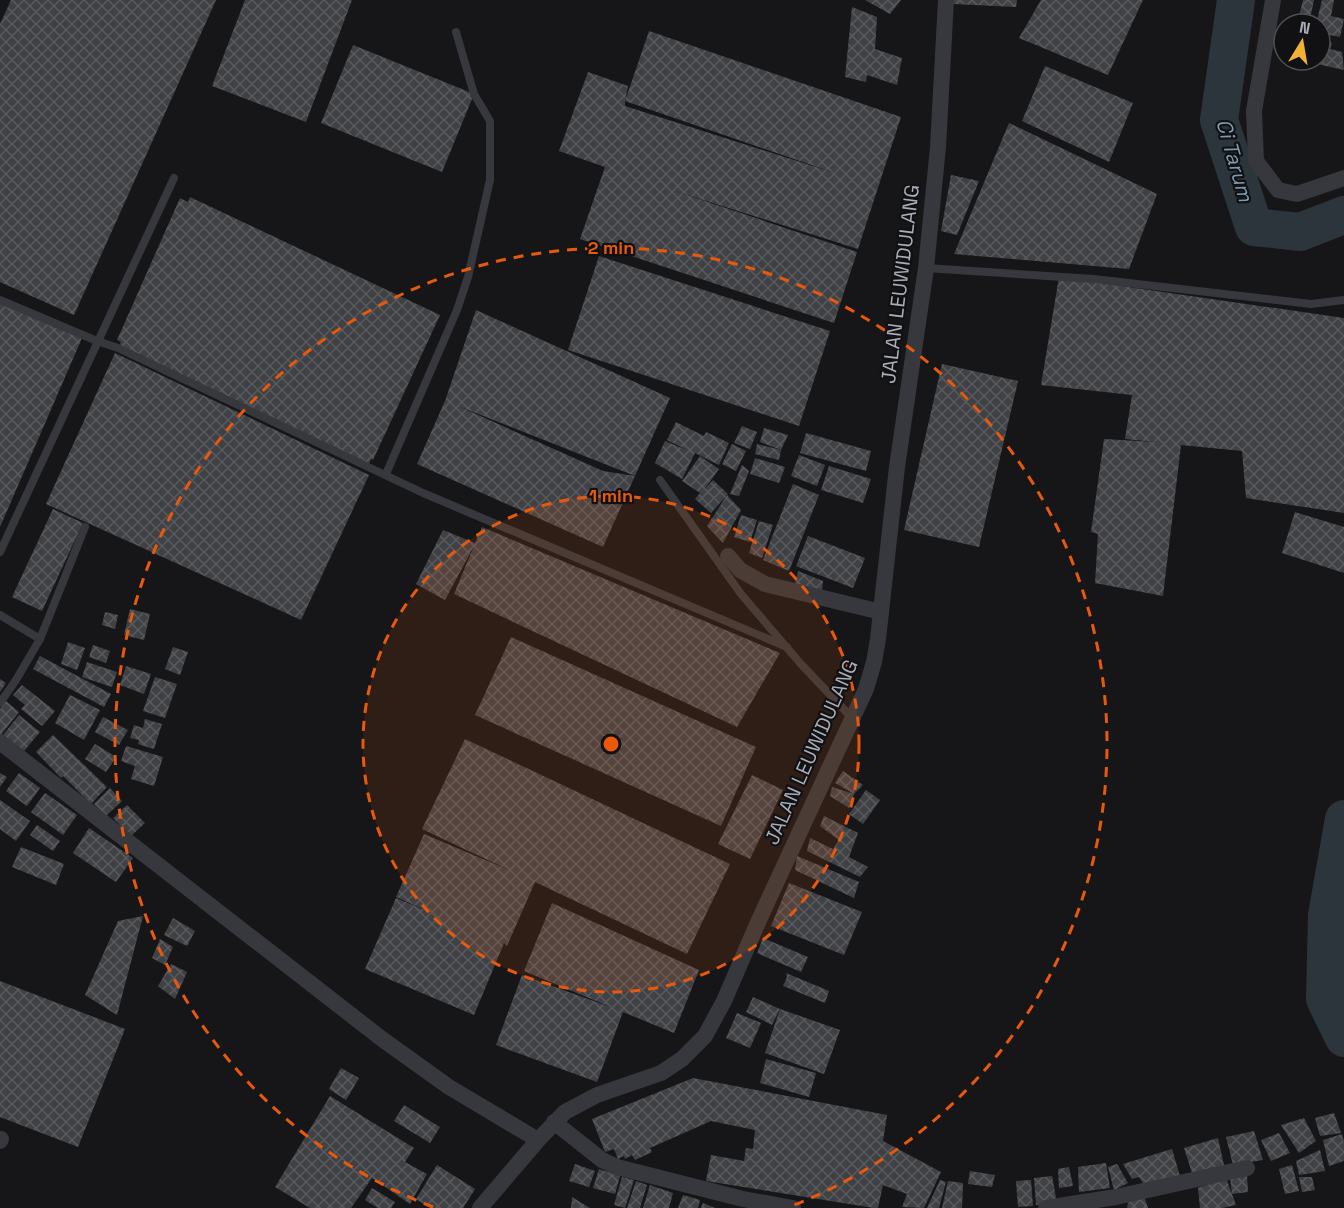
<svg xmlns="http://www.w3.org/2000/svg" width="1344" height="1208" viewBox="0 0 1344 1208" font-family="'Space Grotesk',sans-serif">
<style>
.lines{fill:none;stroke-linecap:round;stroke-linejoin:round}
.river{stroke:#2c353c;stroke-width:38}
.building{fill:url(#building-cross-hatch);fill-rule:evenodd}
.lane{stroke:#37383d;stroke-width:8}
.street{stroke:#37383d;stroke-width:16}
.ring{fill:none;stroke:#e8590c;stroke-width:3;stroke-dasharray:10 8}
.labels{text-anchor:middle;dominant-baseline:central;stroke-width:4.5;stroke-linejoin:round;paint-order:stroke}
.street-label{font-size:20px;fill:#a8adb8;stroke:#111113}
.water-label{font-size:21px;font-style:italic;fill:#7f9bb3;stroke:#111113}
.centre{fill:#e8590c;stroke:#111113;stroke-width:3}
.ring-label{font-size:18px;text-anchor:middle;font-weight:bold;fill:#e8590c;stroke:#111113;stroke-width:4.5;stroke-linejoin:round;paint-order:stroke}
</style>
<defs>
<pattern id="building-cross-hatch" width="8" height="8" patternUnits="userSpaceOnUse" patternTransform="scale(1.5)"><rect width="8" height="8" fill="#404145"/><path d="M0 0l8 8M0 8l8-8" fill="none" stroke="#595a5e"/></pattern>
</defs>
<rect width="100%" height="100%" fill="#161618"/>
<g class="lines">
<g class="river">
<path d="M1236 0 1219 120 1254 227 1300 232 1344 215"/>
<path d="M1344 819 1327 915 1325 999 1344 1038"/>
</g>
</g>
<g class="building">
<path d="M11 0H216L74 315 0 282V24Z"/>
<path d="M245 0H352L306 122 212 86Z"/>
<path d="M865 0H901L890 14Z"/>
<path d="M954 0H1017L1016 7 953 4Z"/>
<path d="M1041 0H1143L1108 75 1019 38Z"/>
<path d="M1303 0H1314L1310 19 1317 20 1322 0H1334L1331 16 1344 19 1340 37 1320 33V24H1297Z"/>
<path d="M852 7 877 17 875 49 902 58 897 85 867 75 866 82 845 77Z"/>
<path d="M649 31 901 117 858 249 672 190 857 252 834 323 580 239 605 167 559 151 588 72 628 86 625 101ZM625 101 838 174 625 106Z"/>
<path d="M1323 41 1332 43 1330 49 1342 52 1344 70 1317 64 1318 60H1320Z"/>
<path d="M353 45 474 94 442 172 321 123Z"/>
<path d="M1045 66 1133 103 1109 162 1022 121Z"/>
<path d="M1009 123 1157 194 1129 269 954 254Z"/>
<path d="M951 175 979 181 957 235 941 231Z"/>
<path d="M190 197 440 315 373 460 371 459 368 466 118 348 121 342 117 340 180 198 188 202Z"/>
<path d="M599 256 830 331 799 426 568 350Z"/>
<path d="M1059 277 1344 318V513L1246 498 1242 451 1181 445 1163 596 1095 583 1098 534 1091 532 1104 439 1156 442 1125 439 1132 395 1041 385Z"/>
<path d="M0 302 82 338 0 527Z"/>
<path d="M476 310 670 398 603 547 417 464 445 401ZM458 406 635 476 603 471Z"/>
<path d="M115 353 369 475 301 620 46 504Z"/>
<path d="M942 364 1018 381 979 547 904 530Z"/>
<path d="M676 422 704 436 706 432 729 443 719 465 695 453 682 479 655 463 665 441 689 451 667 440Z"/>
<path d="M742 426 757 432 750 449 734 443Z"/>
<path d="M764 428 788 435 781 450 760 442Z"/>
<path d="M806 433 871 451 866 471 800 453Z"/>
<path d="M732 444 746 451 736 471 722 464Z"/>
<path d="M757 444 781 450 779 460 755 454Z"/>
<path d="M799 455 825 465 817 486 791 476Z"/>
<path d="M700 456 719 469 704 490 713 480 728 494 711 513 695 499 700 493 682 481Z"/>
<path d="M755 458 785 467 779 483 750 474Z"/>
<path d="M742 465 749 471 739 496 730 494Z"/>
<path d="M829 466 871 479 863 503 821 490Z"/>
<path d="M793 484 819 495 789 571 763 560Z"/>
<path d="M727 495 741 510 723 543 707 526Z"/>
<path d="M53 509 83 523 42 611 12 597Z"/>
<path d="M1295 512 1344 527V573L1282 553Z"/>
<path d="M741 515 757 520 750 542 734 537Z"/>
<path d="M759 521 773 525 762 558 749 553Z"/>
<path d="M482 527 780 653 737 727 454 594 474 546 445 600 416 584 443 530 475 543Z"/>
<path d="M808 536 865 558 853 588 796 566Z"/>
<path d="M798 571 823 581 822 591 795 585Z"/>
<path d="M130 609 150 614 144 640 124 635Z"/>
<path d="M105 612 118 615 115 629 102 625Z"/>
<path d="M511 637 756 747 721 826 475 715Z"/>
<path d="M68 642 85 648 77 670 61 664Z"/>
<path d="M93 645 110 651 106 663 89 657Z"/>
<path d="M173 647 188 652 180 675 165 669Z"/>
<path d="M40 656 111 694 104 707 33 669Z"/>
<path d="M87 662 117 672 112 687 82 677Z"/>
<path d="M126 666 151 674 144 694 120 685Z"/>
<path d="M155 677 177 684 165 718 143 711Z"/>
<path d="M0 679 6 683 0 692Z"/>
<path d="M22 685 55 711 42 726 21 709 25 705 13 695Z"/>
<path d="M70 695 100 710 84 740 55 723Z"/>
<path d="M6 701 19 712 0 736V709Z"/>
<path d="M19 715 40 732 24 751 3 735Z"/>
<path d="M103 717 128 730 119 745 95 732Z"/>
<path d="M145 719 162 724 154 749 138 744 139 740 130 738 134 725 143 728Z"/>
<path d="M53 735 107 787 91 804 63 776 61 778 36 752Z"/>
<path d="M465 739 730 864 687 954 535 882 507 946 504 943 474 1015 365 969 396 898 437 915 396 897 424 834 511 871 422 829Z"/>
<path d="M95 744 116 757 106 772 85 759Z"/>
<path d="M126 746 163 757 154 786 131 779 135 766 121 761Z"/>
<path d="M843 771 863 785 854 794 835 783Z"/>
<path d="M0 773 7 777 0 787Z"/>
<path d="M19 773 40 788 27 806 6 791Z"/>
<path d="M752 775 783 790 750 859 718 844Z"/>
<path d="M832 787 854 794 849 808 830 796Z"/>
<path d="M110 788 122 801 106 816 94 804Z"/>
<path d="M866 790 880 800 863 824 849 814Z"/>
<path d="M45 793 77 815 63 835 31 812Z"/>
<path d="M0 800 30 821 16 841 0 829Z"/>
<path d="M127 805 145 823 131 836 113 818Z"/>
<path d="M824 816 858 833 849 857 868 867 860 877 807 851 810 838 833 849 839 840 820 826Z"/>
<path d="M37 825 60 841 53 851 30 835Z"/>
<path d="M89 828 133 858 116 882 73 853Z"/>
<path d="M21 847 64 864 56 885 12 867Z"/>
<path d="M797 856 859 882 854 898 795 870Z"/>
<path d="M789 883 862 912 844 955 771 926Z"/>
<path d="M552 903 699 970 674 1033 623 1012 597 1082 496 1045 522 975 613 1008 524 971Z"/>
<path d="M143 916 117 1015 85 995 118 921Z"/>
<path d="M173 918 195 931 187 946 164 935Z"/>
<path d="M763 938 808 957 801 972 757 953Z"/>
<path d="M160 939 173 947 165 965 152 958Z"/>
<path d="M171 964 187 972 175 999 158 986Z"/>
<path d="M786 973 829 991 825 1003 783 986 787 977Z"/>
<path d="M0 981 125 1029 78 1147 0 1117Z"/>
<path d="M753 997 780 1009 772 1025 746 1012Z"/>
<path d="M780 1009 840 1030 824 1074 765 1053Z"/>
<path d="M737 1013 761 1023 750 1048 726 1038Z"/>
<path d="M766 1059 816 1073 809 1097 760 1083Z"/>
<path d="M341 1068 359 1078 346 1100 329 1089Z"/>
<path d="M693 1078 887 1115 883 1141 941 1172 924 1208 902 1207 907 1194 883 1185 878 1208H874L706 1181 711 1155 744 1161 746 1148 753 1149 755 1130 711 1121 650 1148 652 1152 635 1160 632 1155 625 1159 624 1156 618 1159 614 1149 605 1152 592 1119Z"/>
<path d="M330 1096 414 1148 405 1162 427 1174 410 1204 372 1178 351 1208H310L275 1187Z"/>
<path d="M404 1105 440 1127 430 1143 394 1121Z"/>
<path d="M1334 1113 1341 1133 1320 1136 1315 1118Z"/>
<path d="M1304 1118 1316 1141 1299 1153 1281 1125Z"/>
<path d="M1254 1131 1263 1160 1233 1165 1226 1137Z"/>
<path d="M1279 1133 1290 1153 1271 1161 1261 1140Z"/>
<path d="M1342 1134 1344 1142V1161L1329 1166 1323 1140Z"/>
<path d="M1218 1138 1225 1170 1193 1176 1184 1148Z"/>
<path d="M1172 1149 1180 1176 1144 1185 1139 1177 1132 1179 1123 1164Z"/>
<path d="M1320 1150 1325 1171 1299 1175 1296 1161Z"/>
<path d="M1106 1163 1110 1188 1079 1192 1078 1167Z"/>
<path d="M575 1164 595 1171 589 1187 569 1181Z"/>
<path d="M1117 1164 1128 1183 1114 1190 1108 1167Z"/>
<path d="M437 1165 475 1189 463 1208H430L416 1199Z"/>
<path d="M1292 1165 1299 1191 1285 1194 1279 1169Z"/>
<path d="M1069 1167 1073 1186 1059 1188 1058 1169Z"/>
<path d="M599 1169 620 1176 615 1194 593 1188Z"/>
<path d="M970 1171 995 1175 992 1187 968 1184Z"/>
<path d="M1247 1174 1248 1192 1232 1194 1230 1177Z"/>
<path d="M1052 1176 1057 1203 1036 1205 1034 1178Z"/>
<path d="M622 1177 634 1180 625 1208 614 1205Z"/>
<path d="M1299 1177H1312L1315 1190 1302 1192Z"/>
<path d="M1226 1178 1236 1205 1222 1208H1200L1198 1188Z"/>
<path d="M940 1180 946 1182 939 1208H927Z"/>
<path d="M1031 1180 1033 1206 1018 1207 1016 1181Z"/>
<path d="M636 1181 647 1185 640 1208H627Z"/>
<path d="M948 1181 963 1183 962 1208H942Z"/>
<path d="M650 1185 673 1193 669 1208H643Z"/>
<path d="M372 1188 395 1202 391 1208H378L365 1200Z"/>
<path d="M683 1195 700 1200 698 1208H678Z"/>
<path d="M1144 1196 1148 1208H1127L1128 1202Z"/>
<path d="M572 1197 590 1208H571Z"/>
<path d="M703 1203 715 1208H701Z"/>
</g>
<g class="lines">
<g class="lane">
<path d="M926 268 1094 279 1311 304 1344 300"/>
<path d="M0 300 97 341 118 348 423 493 787 647"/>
<path d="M386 474 457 310 468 277 490 180V121L474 94 456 32"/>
<path d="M660 480 741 594 800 663 853 719"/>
<path d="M0 552 174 178"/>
<path d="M0 615 40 639"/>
<path d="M0 703 16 680 40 639 85 527"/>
</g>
<g class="street">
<path d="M1273 0 1254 111 1256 161 1278 190 1297 194 1344 178"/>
<path d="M728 556 740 570 765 584 881 612"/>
<path d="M0 742 382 1039 449 1087 538 1140"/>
<path d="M554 1122 602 1160 617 1167 743 1199 793 1208"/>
<path d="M0 1141 1 1139"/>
<path d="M480 1208 538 1140 565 1112 597 1095 661 1073 682 1059 705 1036 724 1001 759 920 866 689 874 662 878 639 897 467 926 268 938 147 946 0"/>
<path d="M1046 1208 1116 1197 1247 1168"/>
</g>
</g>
<circle cx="611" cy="744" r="248" fill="#e8590c" fill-opacity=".12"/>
<g class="ring">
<circle cx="611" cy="744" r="248"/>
<path d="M433 1207A496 496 0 1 1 789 1207"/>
</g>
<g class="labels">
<g class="street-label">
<text transform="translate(900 284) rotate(-83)">JALAN LEUWIDULANG</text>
<text transform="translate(811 752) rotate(-66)">JALAN LEUWIDULANG</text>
</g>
<g class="water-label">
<text transform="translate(1235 160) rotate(74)">Ci Tarum</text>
</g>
</g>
<circle cx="611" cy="744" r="9" class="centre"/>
<g class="ring-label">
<text x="611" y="254">2 min</text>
<text x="611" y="502">1 min</text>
</g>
<g transform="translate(1302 42) rotate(11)"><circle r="28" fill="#111113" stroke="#4d4f55" stroke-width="1.5"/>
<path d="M0-4.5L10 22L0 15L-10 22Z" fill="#f2b134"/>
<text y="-9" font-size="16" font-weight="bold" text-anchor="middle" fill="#a8adb8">N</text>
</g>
</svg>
